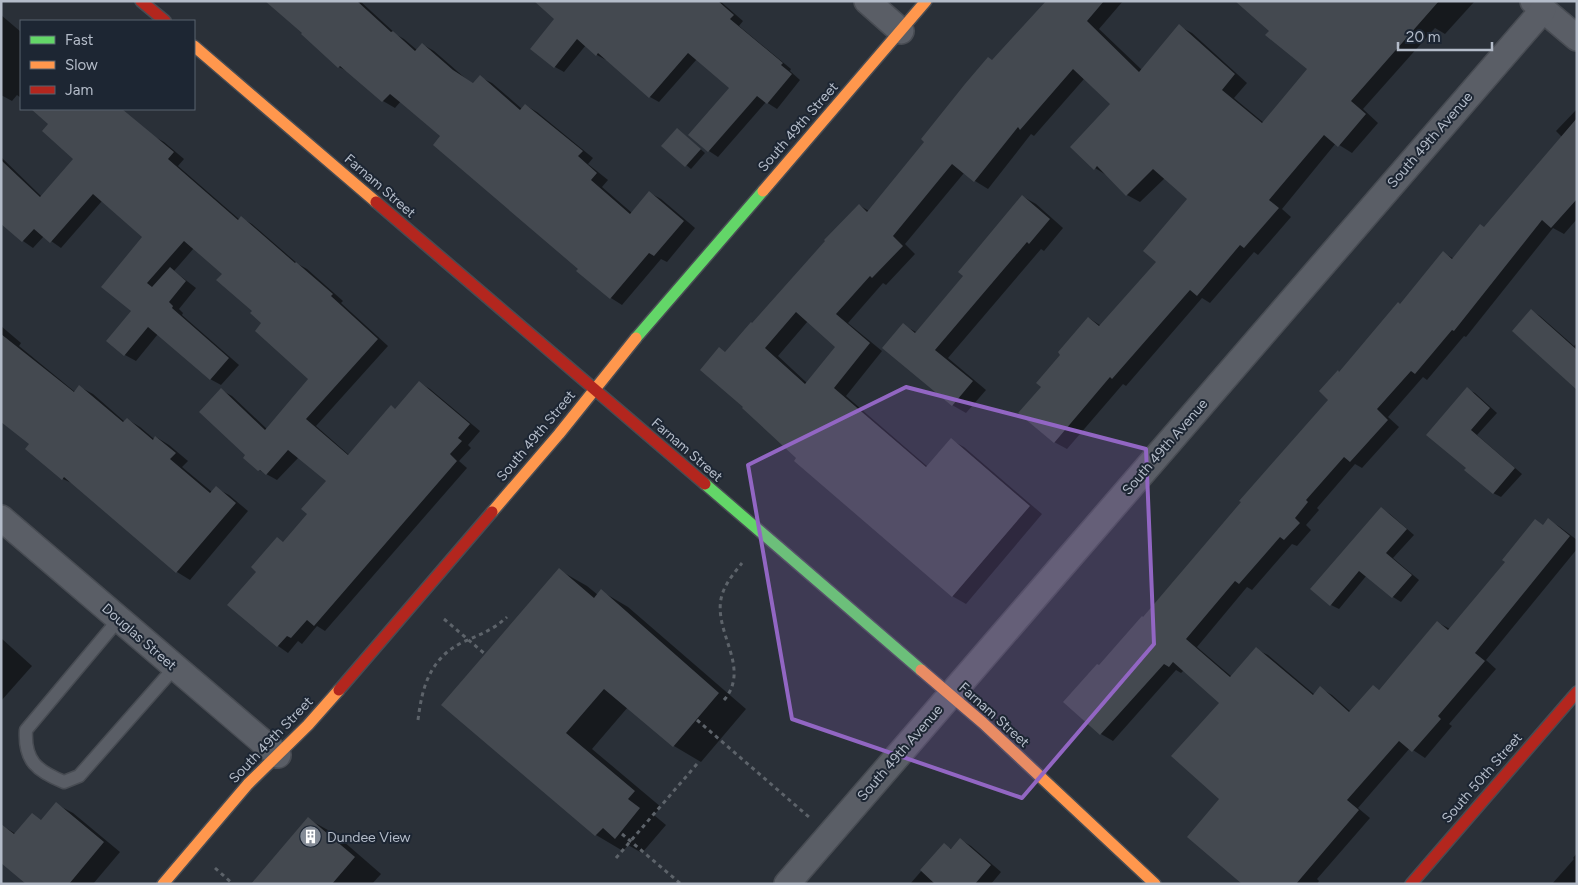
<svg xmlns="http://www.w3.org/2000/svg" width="1578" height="885" viewBox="0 0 1578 885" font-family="Figtree,sans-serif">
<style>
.shadow{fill:#0007;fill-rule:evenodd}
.building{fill:#444950;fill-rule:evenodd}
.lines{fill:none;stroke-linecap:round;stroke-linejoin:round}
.lane-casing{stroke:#484c53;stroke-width:15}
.street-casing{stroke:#484c53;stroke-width:28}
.fast-casing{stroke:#484c53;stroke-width:14}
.slow-casing{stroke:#484c53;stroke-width:14}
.jam-casing{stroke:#484c53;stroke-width:14}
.path{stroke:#5d636a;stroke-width:3;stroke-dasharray:4 4;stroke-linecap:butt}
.lane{stroke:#5a5e66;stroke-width:12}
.street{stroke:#5a5e66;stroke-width:25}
.fast{stroke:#63d668;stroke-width:11}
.slow{stroke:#ff974d;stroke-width:11}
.jam{stroke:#b3261e;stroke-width:11}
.marked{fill:#9266c3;fill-opacity:0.2;stroke:#9266c3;stroke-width:4;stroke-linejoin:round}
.labels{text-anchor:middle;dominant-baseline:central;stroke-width:4;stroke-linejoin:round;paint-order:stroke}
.street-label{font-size:14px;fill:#b4bcc9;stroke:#1d2633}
.poi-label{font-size:14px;fill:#b4bcc9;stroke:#1d2633;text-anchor:start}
</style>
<rect width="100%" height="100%" fill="#2a3038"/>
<g class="shadow">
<path d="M267 1H360L397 35 404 39 417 50 422 44 434 51 465 78 474 84 480 77 492 83 522 109 525 105 537 112 593 158 588 164 608 180 602 187 632 213 650 193 661 199 695 228 667 262 661 259 622 305 611 298 578 271 579 269 442 136 401 101 395 108 383 101 351 73 339 67 303 34 304 33Z"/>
<path d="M537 1H720L743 21 739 26 791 69 790 71 800 80 777 109 766 102 718 157 709 151 690 135 731 88 697 59 659 102 650 97 607 59 606 60 597 55 586 45 564 72 555 67 556 19Z"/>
<path d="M1048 1H1123L1099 29 1142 70 1179 26 1192 33 1247 83 1234 98 1264 123 1309 69 1296 1 1474 2 1445 34 1435 28 1363 109 1378 123 1352 153 1336 143 1282 209 1291 217 1258 255 1254 252 1210 303 1202 298 1126 386 1123 384 1067 449 1054 442 1042 387 1062 355 1089 318 1101 326 1158 262 1189 199 1165 178 1140 202 1127 195 1108 176 1095 168 1112 104 1084 79 1034 136 1031 134 988 189 975 181 964 173 905 244 915 254 886 285 883 283 848 323 882 351 846 396 928 467 951 440 964 447 1042 514 966 604 952 596 798 457 726 353 859 205 869 211 993 61ZM808 321 837 346 807 383 778 356Z"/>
<path d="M1 15 21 32V98L17 95 12 101 1 95Z"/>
<path d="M33 109H121L152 137 153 136 164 142 184 159 178 166 240 220 241 218 252 224 298 264 307 269 343 301 341 303 388 346 316 426 349 455 396 410 420 383 430 389 480 431 468 445 471 448 459 461 467 468 325 631 317 626 302 644 298 641 288 653 278 646 229 605 309 514 327 480 299 457 277 480 259 470 246 455 221 390 232 396 268 430 310 379 223 273 194 248 174 271 196 288 179 309 183 313 182 315 239 365 221 385 210 379 158 334 136 361 125 355 144 237 102 201 61 248 44 236 33 248 23 241 1 203V157L42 197 75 159 50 124Z"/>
<path d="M1577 109V219L1564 234 1553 228 1466 337 1464 336 1427 380 1423 377 1388 417 1399 427 1362 468 1355 464 1317 508 1319 510 1306 525 1311 530 1297 546 1292 544 1252 590 1247 587 1197 647 1232 677 1256 649 1268 655 1315 695 1320 688 1332 695 1351 712 1379 690 1437 622 1450 629 1549 520 1560 527 1577 540V549L1486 660 1496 669 1449 724 1452 726 1425 758 1410 748 1358 808 1370 818 1317 879 1319 881 1317 884H1244L1221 799V703L1184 670 1181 673 1176 670 1113 741 1101 734 1100 666 1143 618 1330 399 1340 373 1401 305 1444 253 1454 259 1485 228 1562 137 1556 131Z"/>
<path d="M682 133 705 153 691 169 663 146Z"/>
<path d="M1022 196 1036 204 1063 228 1044 251 1041 249 948 358 986 390 966 413 952 405 903 325 916 332 964 276Z"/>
<path d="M1532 311 1540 316 1574 346 1577 343V386Z"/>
<path d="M1 326 21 343 19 346 75 392 80 387 93 394 125 422 127 419 140 427 154 439 156 437 169 445 188 461 182 467 212 492 216 488 229 495 248 511 190 580 177 572 76 485 63 479 31 444 1 421Z"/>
<path d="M1467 389 1475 393 1497 413 1477 435 1522 474 1501 497 1493 493 1466 469Z"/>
<path d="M1382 509 1390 514 1414 535 1393 558 1419 580 1401 602 1393 597 1367 575 1339 609 1331 605Z"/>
<path d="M559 570 587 586 598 595 601 591 628 607 746 709 701 762 674 746 628 707 592 749 661 807 654 815 666 825 642 853 628 845 623 851 596 835 443 705Z"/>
<path d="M1 638 32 666 1 701Z"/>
<path d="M56 804 73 813 120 852 93 884H28L1 825 16 834 32 815 42 821Z"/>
<path d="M308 819 335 834 381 874 372 884H252Z"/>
<path d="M961 840 971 846 1001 872 991 884H910L944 845 952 849Z"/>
<path d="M1577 853V884H1552L1574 859 1573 858Z"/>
</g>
<g class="building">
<path d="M265 1H357L391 32 393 31 415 51 422 43 453 70 473 83 480 75 520 110 525 104 583 151 578 156 597 173 591 180 630 214 649 191 684 221 654 256 649 253 610 299 576 271 578 269 433 145 440 136 401 103 390 94 382 102 340 66 338 68 301 34 302 33Z"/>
<path d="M534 1H718L734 15 730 19 783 63 781 65 792 74 767 104 757 96 708 152 688 135 729 88 688 53 649 98 598 53 596 56 577 39 554 68 530 49 554 19Z"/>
<path d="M1046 1H1104L1087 21 1139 72 1179 24 1235 74 1222 90 1262 123 1307 69 1265 35 1269 31 1235 1H1439L1351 101 1366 114 1338 147 1324 135 1269 200 1279 208 1244 248 1240 245 1197 296 1190 290 1112 379 1110 377 1054 443 1018 413 1041 387 1036 383 1060 355 1058 352 1088 317 1099 326 1156 262 1143 251 1187 199 1153 169 1126 196 1097 166 1094 170 1070 147 1110 104 1073 69 1020 130 1018 127 974 182 952 164 893 236 903 246 872 278 870 276 836 314 870 343 834 388 926 467 951 438 1030 506 952 597 794 461 796 458 742 408 743 407 700 370 719 347 725 352 751 322 752 323 825 241 824 240 859 204 867 212 924 142 921 139 965 84 988 57 992 60ZM796 312 835 347 805 384 765 348Z"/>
<path d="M31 109H122L174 152 168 159 238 220 241 216 295 263 296 262 333 294 331 296 378 339 306 419 348 455 391 405 395 409 419 381 470 424 458 438 462 441 450 454 457 461 314 626 307 620 291 638 287 636 277 647 227 605 256 572 251 567 277 537 283 542 307 514 301 509 326 481 288 450 266 475 260 470 258 471 243 458 245 455 199 412 221 388 265 430 308 379 255 331 261 323 250 313 252 311 216 280 222 274 184 241 147 283 152 287 170 267 186 281 169 302 173 306 172 308 229 358 210 380 148 327 124 356 106 341 131 311 101 287 142 237 93 194 50 243 34 229 22 242 1 224V160L40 197 73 159 42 131 48 124Z"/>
<path d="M1577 118V199L1551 228 1542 220 1454 331 1452 330 1415 374 1411 371 1377 409 1388 420 1350 462 1344 457 1306 500 1308 502 1295 518 1300 523 1284 540 1280 537 1239 584 1235 581 1186 639 1230 677 1256 647 1313 695 1320 686 1349 712 1373 685 1379 690 1437 621 1448 630 1505 562 1502 560 1535 519 1543 525 1548 518 1570 536 1475 653 1485 661 1438 716 1441 719 1412 752 1399 741 1347 800 1359 810 1296 884H1242L1187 837 1219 799 1171 756 1219 703 1173 662 1169 667 1164 664 1100 735 1063 702 1097 664 1099 665 1142 616 1143 617 1241 502 1239 501 1328 400 1319 391 1338 370 1339 372 1398 302 1400 304 1443 251 1452 259 1480 224 1484 227Z"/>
<path d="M677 128 701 149 685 167 661 146Z"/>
<path d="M1022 195 1050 219 1029 244 1027 242 935 350 973 381 952 406 882 348 903 323 915 333 963 276 958 272Z"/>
<path d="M1531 309 1577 350V390L1512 331Z"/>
<path d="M1 334 74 392 79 385 123 422 127 418 153 440 155 436 176 453 170 459 210 493 216 486 236 503 176 573 64 477 62 480 25 449 29 444 1 422Z"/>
<path d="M1467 387 1490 408 1471 430 1515 468 1493 494 1464 470 1466 468 1426 435Z"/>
<path d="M1381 507 1407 529 1386 553 1412 575 1392 598 1359 571 1330 606 1310 589Z"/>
<path d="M559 568 594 598 601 589 719 693 673 747 604 689 566 733 635 791 628 799 640 808 615 839 603 828 595 836 441 705Z"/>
<path d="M56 802 104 842 69 884H26L1 863V824L14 834 32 813 41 820Z"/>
<path d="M308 817 355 857 332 884H251Z"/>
<path d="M960 838 991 865 975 884H935L920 870 944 843 951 849Z"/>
</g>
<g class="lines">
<defs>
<path id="lane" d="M119 619 26 730C24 761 37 771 64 782L79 776 175 667"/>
<g id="street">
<path d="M867 1 901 31"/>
<path d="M1533 1 1577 38"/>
<path d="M1 518 278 755"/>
<path d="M787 884 1543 10"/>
</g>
<g id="fast">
<path d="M636 338 763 191"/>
<path d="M705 484 921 670"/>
</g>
<g id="slow">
<path d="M194 46 376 202"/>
<path d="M763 191 926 1"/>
<path d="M492 512 559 434 636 338"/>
<path d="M921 670 983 723 1155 884"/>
<path d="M163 884 248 784 308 725 339 690"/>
</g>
<g id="jam">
<path d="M141 1 165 21"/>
<path d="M376 202 705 484"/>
<path d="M339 690 492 512"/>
<path d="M1411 884 1577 692"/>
</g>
</defs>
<use href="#lane" class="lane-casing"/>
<use href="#street" class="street-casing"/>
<use href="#fast" class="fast-casing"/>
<use href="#slow" class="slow-casing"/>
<use href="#jam" class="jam-casing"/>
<g class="path">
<path d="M444 619 485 654"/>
<path d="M724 700C753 666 709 629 723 592 727 581 735 572 742 563"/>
<path d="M418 720C422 687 430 658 463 642 479 635 493 630 507 617"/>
<path d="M697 720 809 817"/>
<path d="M622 834 681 884"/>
<path d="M616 858 697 764"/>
<path d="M215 868 233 884"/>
</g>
<use href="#lane" class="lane"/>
<use href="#street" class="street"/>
<use href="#fast" class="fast"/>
<use href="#slow" class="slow"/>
<use href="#jam" class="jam"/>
</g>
<path class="marked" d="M906 387 1146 449 1154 644 1022 798 792 719 748 465Z"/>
<defs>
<symbol id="building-disc" viewBox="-11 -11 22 22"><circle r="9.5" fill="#848b96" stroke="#1d2633"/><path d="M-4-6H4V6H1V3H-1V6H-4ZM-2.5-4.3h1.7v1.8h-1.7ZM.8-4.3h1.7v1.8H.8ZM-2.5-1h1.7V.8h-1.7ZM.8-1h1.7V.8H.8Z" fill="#fff"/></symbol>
</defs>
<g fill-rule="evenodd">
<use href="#building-disc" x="298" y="824" width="25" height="25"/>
</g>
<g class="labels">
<g class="street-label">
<text transform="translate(798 127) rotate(-49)">South 49th Street</text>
<text transform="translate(1430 140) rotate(-49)">South 49th Avenue</text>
<text transform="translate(380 186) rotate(41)">Farnam Street</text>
<text transform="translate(536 436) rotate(-50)">South 49th Street</text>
<text transform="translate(1165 447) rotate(-49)">South 49th Avenue</text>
<text transform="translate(687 450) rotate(41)">Farnam Street</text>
<text transform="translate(139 637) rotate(41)">Douglas Street</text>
<text transform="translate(994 715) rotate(42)">Farnam Street</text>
<text transform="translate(271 740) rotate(-46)">South 49th Street</text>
<text transform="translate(900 753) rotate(-49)">South 49th Avenue</text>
<text transform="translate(1482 778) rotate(-49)">South 50th Street</text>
</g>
<g class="poi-label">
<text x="327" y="837">Dundee View</text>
</g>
</g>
<rect width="1578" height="885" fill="none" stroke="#b4bcc9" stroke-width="5"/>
<rect x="20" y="20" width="175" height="90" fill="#1d2633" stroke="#59626f"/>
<rect x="30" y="36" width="25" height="8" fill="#63d668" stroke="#59626f"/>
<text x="65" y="45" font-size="15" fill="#b4bcc9">Fast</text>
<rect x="30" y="61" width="25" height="8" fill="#ff974d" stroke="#59626f"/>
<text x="65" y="70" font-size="15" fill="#b4bcc9">Slow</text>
<rect x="30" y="86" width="25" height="8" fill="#b3261e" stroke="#59626f"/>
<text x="65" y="95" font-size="15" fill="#b4bcc9">Jam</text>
<path d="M1398 42v8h94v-8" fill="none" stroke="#b4bcc9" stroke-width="2.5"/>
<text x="1406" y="42" font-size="15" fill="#b4bcc9" stroke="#1d2633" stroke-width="4" paint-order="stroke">20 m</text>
</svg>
